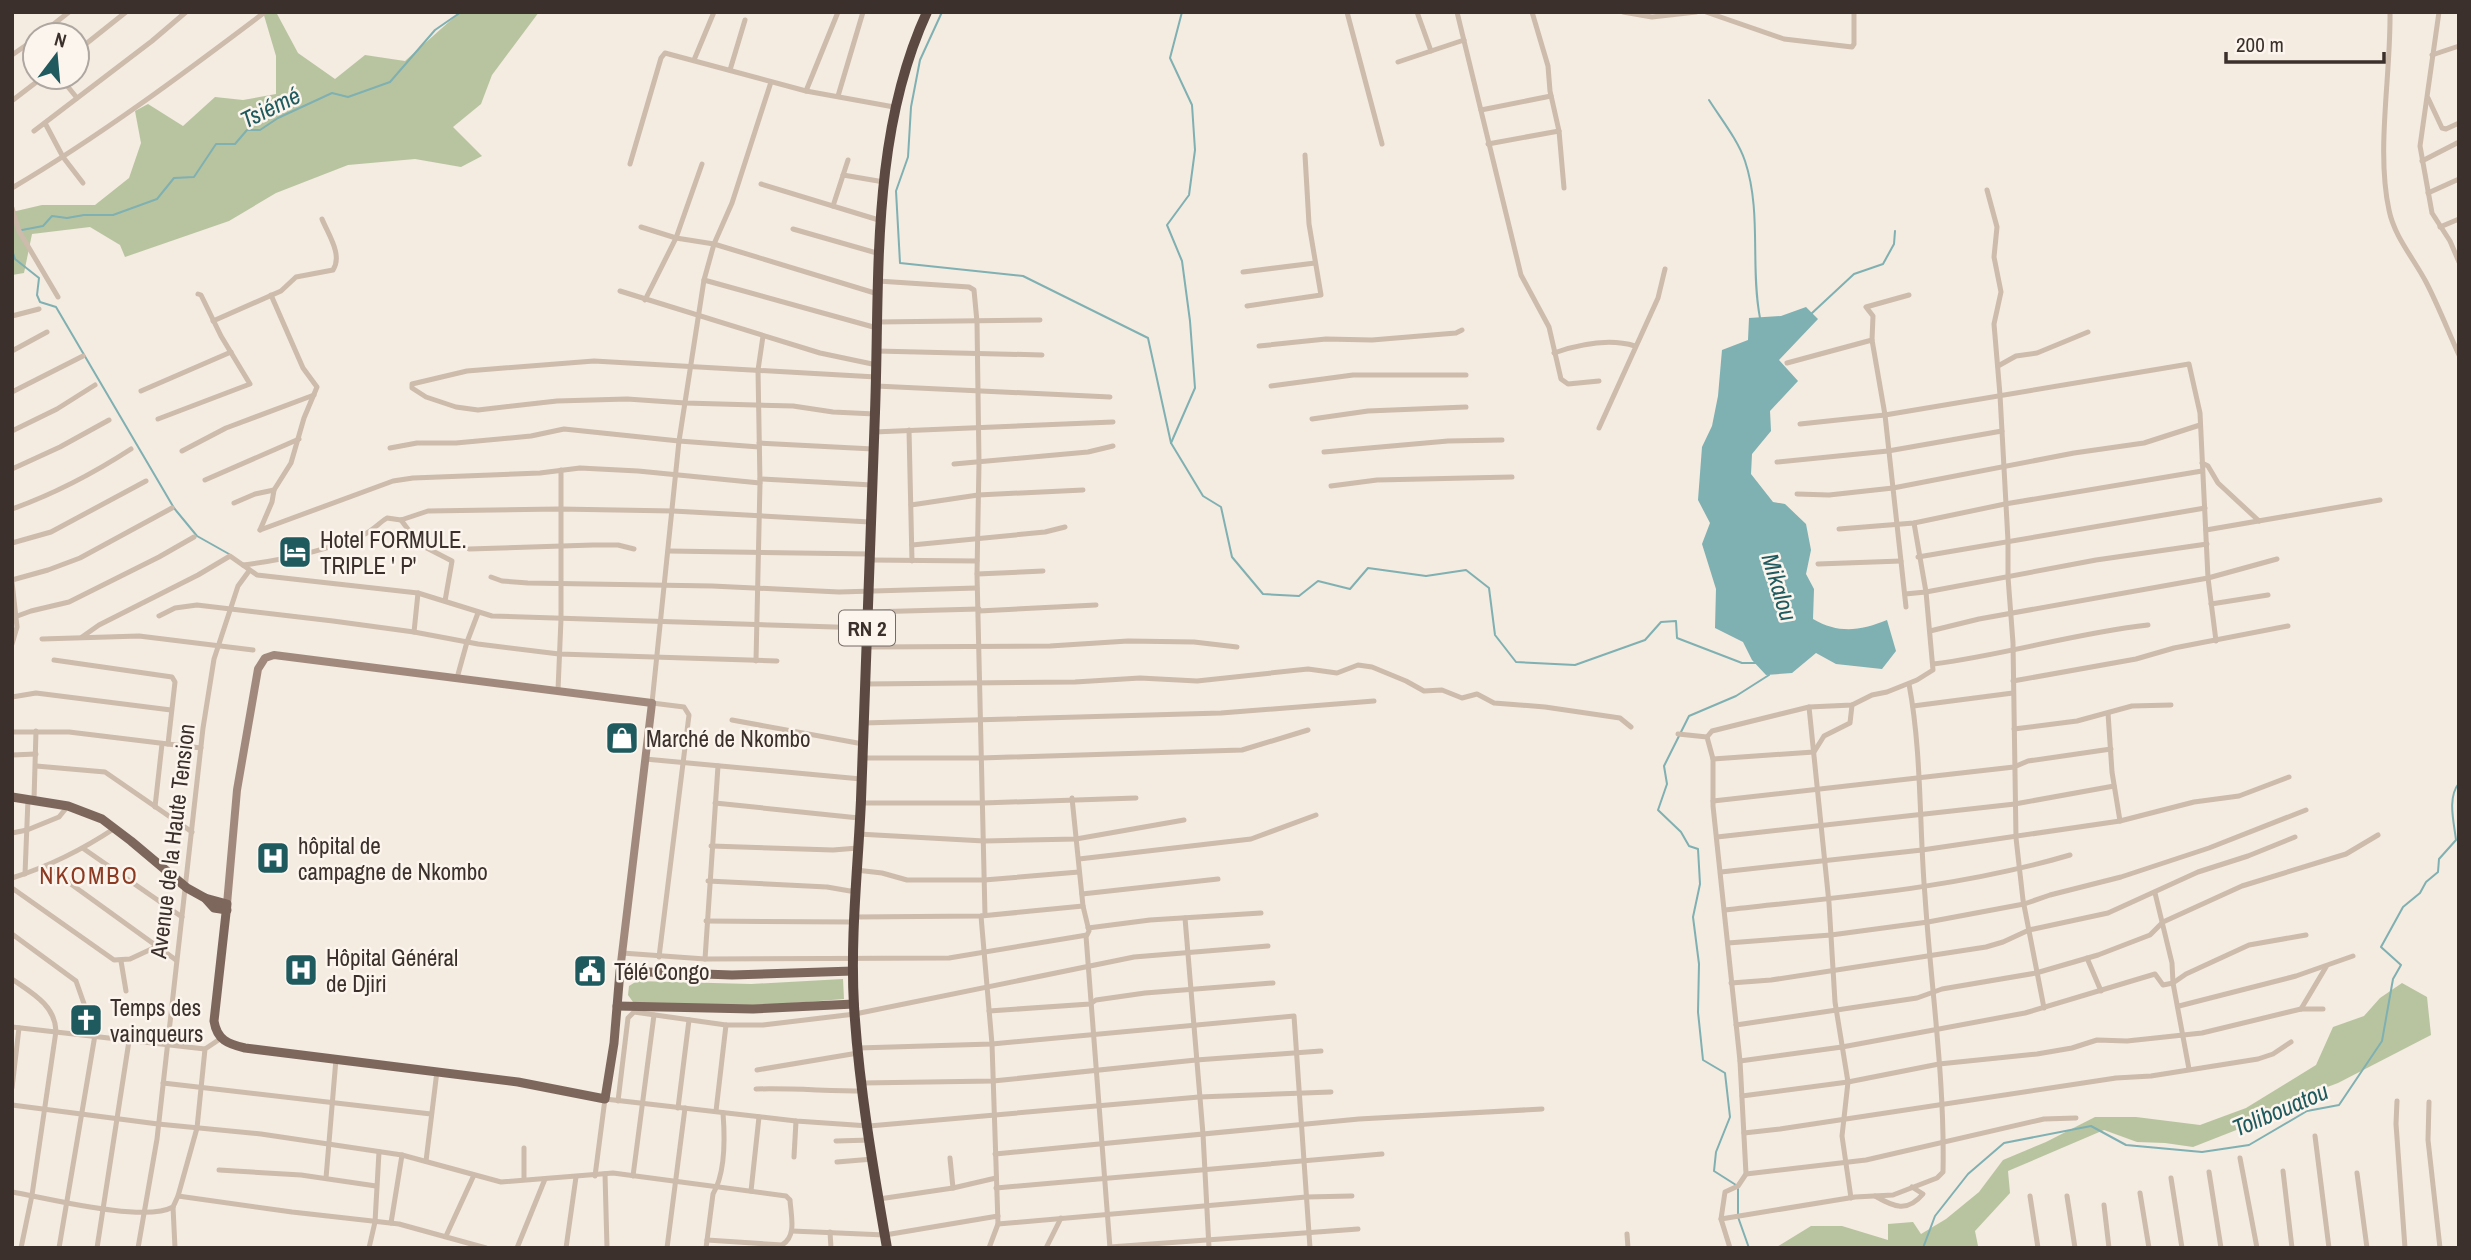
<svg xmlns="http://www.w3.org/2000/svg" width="2471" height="1260" viewBox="0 0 2471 1260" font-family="'Archivo Narrow',sans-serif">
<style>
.green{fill:#b8c4a0}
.water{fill:#7fb0b2}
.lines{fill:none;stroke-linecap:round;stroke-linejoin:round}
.stream{stroke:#7fb0b2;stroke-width:2}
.street{stroke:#cdbbac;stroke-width:5}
.secondary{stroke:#a18a7d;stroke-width:8}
.primary{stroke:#7d675c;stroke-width:9}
.highway{stroke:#5c4a42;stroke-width:10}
.labels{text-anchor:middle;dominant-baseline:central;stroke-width:5;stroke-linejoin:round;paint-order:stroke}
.shield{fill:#fbf5ee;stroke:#756b66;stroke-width:2}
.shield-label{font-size:21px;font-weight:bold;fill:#3b302b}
.poi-label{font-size:23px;fill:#3b302b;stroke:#fbf5ee;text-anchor:start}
.street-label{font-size:23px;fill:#3b302b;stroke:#fbf5ee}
.water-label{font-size:24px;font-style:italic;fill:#1f5a5e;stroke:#fbf5ee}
.neighbourhood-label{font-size:24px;letter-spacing:2px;fill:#8c3b22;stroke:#fbf5ee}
</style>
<rect width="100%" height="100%" fill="#f4ebe1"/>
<g class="green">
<path d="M263 12H276L298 53 335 79 365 55 405 61 460 12H539L492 75 481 104 453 127 482 156 461 167 415 159 348 165 276 193 229 221 125 257 120 245 90 227 32 234 24 273 12 275V212L42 205H95L129 178 141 143 135 111 148 104 183 126 215 97 243 100 276 94V56Z"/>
<path d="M843 979 844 999 755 1006 644 1003 633 1002 628 995 629 986 637 981 751 984Z"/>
<path d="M2402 983 2427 997 2431 1035 2338 1083 2274 1107 2244 1127 2193 1147 2165 1143 2137 1142 2104 1130 2008 1171 2010 1193 1975 1231 1978 1246 1975 1248H1775L1811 1226H1842L1888 1240V1224L1913 1222 1921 1234 1946 1219 1979 1192 2003 1160 2046 1142 2095 1117H2136L2200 1125 2246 1108 2316 1065 2333 1027 2364 1016 2380 998Z"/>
</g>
<path class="water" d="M1806 307 1818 319 1779 360 1798 381 1770 411 1771 431 1752 454 1751 474 1773 502 1785 504 1806 524 1811 550 1806 574 1814 589 1813 619C1839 634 1860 631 1887 620L1896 651 1882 669 1836 664 1816 653 1792 673 1766 675 1752 660 1743 642 1715 628 1716 589 1702 544 1710 523 1698 500 1702 447 1712 426 1718 396 1722 350 1748 340 1749 318 1781 316Z"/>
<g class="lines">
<g class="stream">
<path d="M942 12 920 60 911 107 908 157 896 191 900 263 1023 276 1148 338 1171 443 1203 496 1221 507 1232 557 1263 594 1299 596 1318 581 1350 589 1368 568 1426 576 1466 570 1489 588 1495 635 1516 662 1575 665 1645 640 1661 622 1676 621 1677 638 1742 663H1756"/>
<path d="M1709 100C1721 119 1738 140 1745 161 1762 212 1750 267 1760 318"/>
<path d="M22 230 43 226 52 216 67 218 84 215H113L157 199 174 178 194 177 216 144H235L247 130H260L278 118 332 93 348 97 390 82 435 30 461 12"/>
<path d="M12 250 15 259 39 278 37 295 40 302 56 307 174 508 197 536 229 554"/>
<path d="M1811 314 1854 274 1883 264 1894 244 1895 231"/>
<path d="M1171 443 1195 388 1190 321 1182 261 1167 225 1189 195 1195 150 1192 105 1170 58 1182 12"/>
<path d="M1736 1185 1714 1171 1716 1152 1730 1117 1725 1073 1703 1060 1698 1012 1699 964 1693 917 1700 884 1698 849 1689 846 1681 832 1658 810 1667 784 1664 766 1689 716 1736 696 1769 675"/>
<path d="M1738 1189V1217L1749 1248"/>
<path d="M1923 1248 1935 1216 1968 1174 2004 1143 2091 1126 2126 1145 2202 1152 2249 1145 2307 1111 2339 1105 2382 1041 2393 979 2401 965 2381 947 2403 907 2420 893 2426 882 2438 872 2439 859 2456 840C2454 822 2447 798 2459 783"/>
</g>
<g class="street">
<path d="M1347 12 1382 144"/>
<path d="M1417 12 1431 51"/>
<path d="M1457 12 1521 275 1549 327 1561 379 1568 384 1599 381"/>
<path d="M1532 12 1548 66 1550 91 1559 131 1564 188"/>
<path d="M1623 12 1652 17 1696 12"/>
<path d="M1706 12 1784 39 1852 47 1854 44V12"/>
<path d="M2390 12C2391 75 2376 150 2389 210 2394 236 2414 259 2426 282 2438 305 2448 331 2459 355"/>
<path d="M2439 12 2420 146 2432 213 2450 241 2459 262"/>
<path d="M40 35 69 12"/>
<path d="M77 51 126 12"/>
<path d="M12 55 35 39"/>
<path d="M2432 55 2459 46"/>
<path d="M694 60 714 12"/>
<path d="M1398 62 1464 40"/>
<path d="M730 70 745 20"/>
<path d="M60 77 77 98"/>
<path d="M806 91 838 12"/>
<path d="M838 96 863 12"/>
<path d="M2428 98 2442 128 2446 129 2459 123"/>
<path d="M13 100 43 77"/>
<path d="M1481 110 1551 96"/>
<path d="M45 123 63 157 83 183"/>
<path d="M34 131 152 41 186 12"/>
<path d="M1488 144 1559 131"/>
<path d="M2422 161 2459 142"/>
<path d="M630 164 661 58 665 53 806 91 894 107"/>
<path d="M843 175 884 182"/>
<path d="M761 184 882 221"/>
<path d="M12 188C100 136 183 74 265 12"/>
<path d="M1987 190 1997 227 1994 257 2001 292 1994 324 2000 395 2008 541V577L2013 643 2016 838 2023 900 2044 1008"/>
<path d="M2428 193 2459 179"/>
<path d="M833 206 848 160"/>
<path d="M12 208 19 231 58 297"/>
<path d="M641 227 676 238 714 244 878 294"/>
<path d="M2440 227 2459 219"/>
<path d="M793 229 880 254"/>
<path d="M1243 272 1315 263"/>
<path d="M704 280 877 328"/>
<path d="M878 281 969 287 974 290 977 322 979 463 977 574 985 915"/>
<path d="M620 291 820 353 877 365"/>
<path d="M645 300 676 238 702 164"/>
<path d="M1247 306 1321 295 1309 224 1305 155"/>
<path d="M12 316 39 309"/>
<path d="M213 321 281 291 296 277 333 270C343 255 328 234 322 219"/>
<path d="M877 322 1040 320"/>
<path d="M1259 346 1326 339 1372 340 1456 333 1462 330"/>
<path d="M12 351 47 332"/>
<path d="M877 351 1042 355"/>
<path d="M1554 353C1580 344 1609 338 1635 346"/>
<path d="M1787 363 1872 340"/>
<path d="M1998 366 2016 356 2037 353 2088 332"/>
<path d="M876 386 1110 397"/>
<path d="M1271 386 1353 375H1466"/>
<path d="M141 391 231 352"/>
<path d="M12 392 83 356"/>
<path d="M875 414 833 412 793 406 685 403 627 399 557 401 478 410 456 407 426 397 412 388V384L467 371 594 361 876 377"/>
<path d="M158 419 250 384 221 336 201 295 198 294"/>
<path d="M1312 419 1368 411 1466 407"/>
<path d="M1800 424 1885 415 2189 364 2200 413 2208 578 2216 641"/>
<path d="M1599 428 1658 298 1665 269"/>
<path d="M909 430 912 561"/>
<path d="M12 431 57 409 95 385"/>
<path d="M874 432 1113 422"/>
<path d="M759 443 873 449"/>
<path d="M390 448 417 443H456L531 436 564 429 679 441 759 447"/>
<path d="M182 451 226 428 314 395"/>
<path d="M1324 452 1448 441 1502 440"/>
<path d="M1777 462 1888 451 2002 431"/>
<path d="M2202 463 2208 466 2218 483 2259 521"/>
<path d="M954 464 1088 452 1113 446"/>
<path d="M12 469 60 447 109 420"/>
<path d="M760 479 872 485"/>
<path d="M205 480 299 439"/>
<path d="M1331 486 1377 480 1512 477"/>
<path d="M1797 494 1829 495 1893 488 2074 453 2144 443 2200 425"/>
<path d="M234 503 255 494 274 490"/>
<path d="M911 505 978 495 1083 490"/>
<path d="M12 509C54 494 94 473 131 449"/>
<path d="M401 520 419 544 452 561 445 601"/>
<path d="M1839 529 1914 523 2005 504 2202 471"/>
<path d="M260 530 393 481 413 478 540 473 580 468 638 471 760 483"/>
<path d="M260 530 272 502 274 490 291 463 304 418 317 387 303 368 271 295"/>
<path d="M2206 530 2380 500"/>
<path d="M12 543 51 532 146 481"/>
<path d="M912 545 1045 532 1065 527"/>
<path d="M469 549 593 545H618L634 549"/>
<path d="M669 551 870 554"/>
<path d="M1918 557 2205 508"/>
<path d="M870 560 977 561"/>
<path d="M1818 564 1901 561"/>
<path d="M243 565C283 560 328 550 365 534 373 530 379 523 387 518L401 520 428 511 559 509 673 511 870 522"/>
<path d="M977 574 1043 571"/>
<path d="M491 577 502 581 528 583 712 586 839 592 977 588"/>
<path d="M12 580 48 570 80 558 172 508"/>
<path d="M12 582 17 627 12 644"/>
<path d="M1905 594 1926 592 2096 560 2207 544"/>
<path d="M2211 604 2268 595"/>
<path d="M1906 607 1885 415 1872 340 1873 316 1866 307 1909 295"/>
<path d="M979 611 1096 605"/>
<path d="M868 612 979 609"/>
<path d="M159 616 175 608 197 605 333 621 414 632 478 644 559 654 777 661"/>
<path d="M12 618 31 611 69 602 159 557 194 537"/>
<path d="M1930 631 1979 619 2208 578 2277 559"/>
<path d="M414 632 418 593"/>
<path d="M82 637 99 625 198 575 230 556 257 575 418 593 492 616 867 628"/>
<path d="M42 639 139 636 253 650"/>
<path d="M866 647 1050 646 1128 641 1194 642 1237 647"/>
<path d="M54 660 172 677 175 682 168 744"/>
<path d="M756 661 760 483 758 370 763 336"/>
<path d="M1933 664C2005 655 2075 633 2148 625"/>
<path d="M457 678 467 642 478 613"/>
<path d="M2013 681 2136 659 2174 648 2288 626"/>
<path d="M866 684 1075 682 1140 678 1197 681 1308 669 1337 673 1358 665 1372 667 1406 681 1424 691 1442 690 1462 698 1477 694 1494 703 1545 707 1620 718 1631 727"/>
<path d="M558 690 561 619V470"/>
<path d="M12 697 36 693 171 710"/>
<path d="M1913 706 2013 693"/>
<path d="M1809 707 1829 903 1835 1002 1848 1082 1842 1136 1851 1198"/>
<path d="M2108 713 2112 772 2120 821"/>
<path d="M732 720 863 744"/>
<path d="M863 723 1221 713 1374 701"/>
<path d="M2014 729 2077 721 2132 706 2171 705"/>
<path d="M12 732H69L201 748"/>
<path d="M1678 734 1707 737 1713 759V806L1740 1061 1746 1174 1738 1186 1725 1192 1721 1219 1730 1248"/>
<path d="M1707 737 1712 731 1809 707 1852 705 1872 695 1887 692 1917 680 1933 670 1926 592 1914 523"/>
<path d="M12 755 36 754"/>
<path d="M861 758H981L1242 750 1308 730"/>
<path d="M645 759 861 779"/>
<path d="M1713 759 1814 752 1824 736 1850 723 1852 705"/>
<path d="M36 766 105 772 192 832"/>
<path d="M34 800 36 731"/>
<path d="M1713 801 2014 767 2028 761 2111 749"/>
<path d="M715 803 859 818"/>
<path d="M860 803H983L1136 798"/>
<path d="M155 807 162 744"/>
<path d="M12 833 27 830 59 817 68 806"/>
<path d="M858 834 984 841 1076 839 1184 820"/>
<path d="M1717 837 2015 804 2114 786"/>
<path d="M711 846 833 850 858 848"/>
<path d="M84 849 182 917"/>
<path d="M1079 859 1251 839 1316 815"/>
<path d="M46 866 176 960"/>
<path d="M856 870 882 873 907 880H984L1079 872"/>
<path d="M1721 872 1922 850 2120 821 2194 802 2239 796 2289 777"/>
<path d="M25 874 28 799"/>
<path d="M12 878C50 866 82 850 115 828"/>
<path d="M708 881 827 887 850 891 855 889"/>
<path d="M12 888 114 960 130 959 158 946"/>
<path d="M2155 893 2172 963 2173 983 2189 1069"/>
<path d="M1082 894 1218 879"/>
<path d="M1725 910C1841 897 1958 888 2070 855"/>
<path d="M981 916 992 1044 998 1224 989 1248"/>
<path d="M855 917 981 916 1083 906"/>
<path d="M1185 918 1203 1134 1209 1248"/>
<path d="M706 921 855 922"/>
<path d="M1088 928 1150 920 1261 913"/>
<path d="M12 934 76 981 95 1035 59 1248"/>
<path d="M1086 936 1110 1248"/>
<path d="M1728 943 1831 935 1928 922 2024 904 2050 895 2121 877 2209 848 2306 810"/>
<path d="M622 953 705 959 949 958 1087 935 1089 931 1083 906 1072 798"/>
<path d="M659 957 689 715 684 707 652 703 679 441 704 280 714 244 732 203 771 82"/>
<path d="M2087 958 2101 991"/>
<path d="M705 959 718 766"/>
<path d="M121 961 126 991"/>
<path d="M12 979C32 993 55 1005 56 1031L32 1195 21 1248"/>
<path d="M1731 983 1771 980 1986 947 2003 942 2029 930 2108 913 2198 872 2248 856 2295 837"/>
<path d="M2179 1006 2296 976 2353 956"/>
<path d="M2301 1009 2326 967"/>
<path d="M989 1011 1090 1004 1096 1000 1145 993 1273 983"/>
<path d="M1736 1025 1917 998 1942 989 2036 973 2098 955 2150 935 2163 922 2242 886 2346 854 2378 835"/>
<path d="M12 1027 205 1049"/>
<path d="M858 1048 992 1044 1294 1016 1310 1248"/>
<path d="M1740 1061 1842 1047 2025 1013 2155 974 2163 985 2173 983 2186 974 2249 945 2306 935"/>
<path d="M757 1070 858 1053"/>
<path d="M163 1083 431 1114"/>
<path d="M862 1083 993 1081 1196 1060 1321 1051"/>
<path d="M12 1088 19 1028"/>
<path d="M756 1089C792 1088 827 1091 863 1091"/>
<path d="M1742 1096 1848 1082 1939 1064 2037 1054 2072 1048 2097 1040 2127 1041 2202 1033 2301 1009H2323"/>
<path d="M618 1101 628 1018 634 1012 726 1025H763L855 1014 1134 957 1268 946"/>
<path d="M2397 1101 2396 1124 2405 1248"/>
<path d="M2429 1102 2428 1140 2440 1248"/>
<path d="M12 1105 158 1124 261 1134 402 1155 501 1182 613 1173 786 1196 790 1200C791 1216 797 1236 782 1245L707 1240"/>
<path d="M678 1108 689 1020"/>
<path d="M716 1111 726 1025"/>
<path d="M1744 1133 1780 1129 2116 1078 2151 1076 2258 1059 2273 1054 2291 1042"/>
<path d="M2315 1136 2329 1248"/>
<path d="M836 1141 871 1140"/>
<path d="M524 1148V1179"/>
<path d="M995 1154 1359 1119 1542 1109"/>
<path d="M794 1157 796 1121"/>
<path d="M950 1158 953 1188"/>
<path d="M2240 1158 2257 1248"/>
<path d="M426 1161 437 1071"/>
<path d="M837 1162 873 1159"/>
<path d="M219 1170 301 1175 376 1186"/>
<path d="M2283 1171 2292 1248"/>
<path d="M2209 1172 2221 1248"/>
<path d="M2357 1173 2367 1248"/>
<path d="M605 1174 607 1248"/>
<path d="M1746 1174 1866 1160 2044 1119 2076 1118"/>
<path d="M595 1176 605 1099 796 1121 869 1126 1199 1097 1331 1092"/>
<path d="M633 1176 654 1015"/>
<path d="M326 1178 336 1059"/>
<path d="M2171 1178 2182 1248"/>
<path d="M996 1188 1382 1154"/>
<path d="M751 1191 759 1117"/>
<path d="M12 1192C47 1198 144 1223 173 1207"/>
<path d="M2140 1193 2149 1248"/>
<path d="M178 1196 292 1212 399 1224 486 1248"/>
<path d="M1875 1196C1894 1207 1907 1213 1923 1194L1912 1187"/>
<path d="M2030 1196 2038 1248"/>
<path d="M2067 1196 2075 1248"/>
<path d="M879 1199 953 1188 996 1178"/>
<path d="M2104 1205 2109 1248"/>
<path d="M1721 1219 1855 1197 1893 1195 1937 1178 1943 1172C1945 1079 1931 988 1925 896 1919 825 1922 753 1909 684"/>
<path d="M391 1223 402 1155"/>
<path d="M998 1224 1306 1197 1352 1196"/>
<path d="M792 1231 885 1235 998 1216"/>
<path d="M830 1232 831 1248"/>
<path d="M1627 1234 1628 1248"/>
<path d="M446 1236 474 1175"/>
<path d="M1110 1247 1358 1229"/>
<path d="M97 1248 129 1041"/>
<path d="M138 1248 157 1139 203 728 214 659 238 586 249 571"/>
<path d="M175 1248 173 1207 178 1196 197 1128 205 1049 220 1039"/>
<path d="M369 1248 375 1222 379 1152"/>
<path d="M517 1248 545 1179"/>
<path d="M566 1248 576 1177"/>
<path d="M667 1248 685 1108"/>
<path d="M706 1248 713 1194C726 1172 725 1138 723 1113"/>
<path d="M1046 1248 1061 1218"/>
</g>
<path class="secondary" d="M227 904 237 790 258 669 265 658 274 655 652 703 620 971"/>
<g class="primary">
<path d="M12 797 68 806 102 819 131 841 187 888 205 898 214 908 227 910"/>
<path d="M205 898 227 904 214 1021C217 1040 228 1044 245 1048L518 1082 605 1099 614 1043 620 971 732 975 853 971"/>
<path d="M617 1006 753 1009 854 1004"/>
</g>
<path class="highway" d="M887 1248C873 1168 859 1087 854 1006 850 938 858 868 861 800 865 671 870 542 875 412 880 279 870 136 927 12"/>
</g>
<defs>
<symbol id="hotel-square" viewBox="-11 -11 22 22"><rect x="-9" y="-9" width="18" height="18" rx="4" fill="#1f5a5e" stroke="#fbf5ee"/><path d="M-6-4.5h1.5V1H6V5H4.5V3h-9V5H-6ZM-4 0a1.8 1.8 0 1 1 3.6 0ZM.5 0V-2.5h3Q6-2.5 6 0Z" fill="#fff"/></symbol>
<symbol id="shop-square" viewBox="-11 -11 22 22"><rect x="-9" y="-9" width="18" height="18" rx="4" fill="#1f5a5e" stroke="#fbf5ee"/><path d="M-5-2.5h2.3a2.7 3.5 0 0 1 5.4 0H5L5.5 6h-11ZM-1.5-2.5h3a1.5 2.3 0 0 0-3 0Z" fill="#fff"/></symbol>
<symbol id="hospital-square" viewBox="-11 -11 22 22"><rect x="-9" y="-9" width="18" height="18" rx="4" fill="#1f5a5e" stroke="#fbf5ee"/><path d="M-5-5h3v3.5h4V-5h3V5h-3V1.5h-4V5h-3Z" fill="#fff"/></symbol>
<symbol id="civic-square" viewBox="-11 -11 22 22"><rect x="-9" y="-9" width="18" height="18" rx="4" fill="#1f5a5e" stroke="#fbf5ee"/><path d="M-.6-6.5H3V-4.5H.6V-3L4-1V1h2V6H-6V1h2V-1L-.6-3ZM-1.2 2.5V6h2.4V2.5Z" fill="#fff"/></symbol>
<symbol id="church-square" viewBox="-11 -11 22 22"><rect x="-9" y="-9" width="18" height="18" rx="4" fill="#1f5a5e" stroke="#fbf5ee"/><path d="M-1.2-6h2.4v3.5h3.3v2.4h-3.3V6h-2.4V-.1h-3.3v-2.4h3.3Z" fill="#fff"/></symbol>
</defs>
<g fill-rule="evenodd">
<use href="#hotel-square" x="276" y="533" width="38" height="38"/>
<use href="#shop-square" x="603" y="719" width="38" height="38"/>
<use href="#hospital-square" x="254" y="839" width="38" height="38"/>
<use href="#hospital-square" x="282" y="951" width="38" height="38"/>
<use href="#civic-square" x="571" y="952" width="38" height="38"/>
<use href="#church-square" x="67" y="1001" width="38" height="38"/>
</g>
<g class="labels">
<rect class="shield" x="839" y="610.5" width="56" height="35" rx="5"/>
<g class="shield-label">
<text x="867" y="628">RN 2</text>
</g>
<g class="poi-label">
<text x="320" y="539">Hotel FORMULE.<tspan x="320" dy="26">TRIPLE ' P'</tspan></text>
<text x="646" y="738">Marché de Nkombo</text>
<text x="298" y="845">hôpital de<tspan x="298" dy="26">campagne de Nkombo</tspan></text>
<text x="326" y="957">Hôpital Général<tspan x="326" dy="26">de Djiri</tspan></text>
<text x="614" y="971">Télé Congo</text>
<text x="110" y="1007">Temps des<tspan x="110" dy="26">vainqueurs</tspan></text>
</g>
<g class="street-label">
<text transform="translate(172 841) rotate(-83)">Avenue de la Haute Tension</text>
</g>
<g class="water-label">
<text transform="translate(270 107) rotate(-26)">Tsiémé</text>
<text transform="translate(1780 587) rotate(73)">Mikalou</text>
<text transform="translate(2280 1109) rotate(-23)">Tolibouatou</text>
</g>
<g class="neighbourhood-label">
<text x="89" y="875">NKOMBO</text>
</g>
</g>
<rect width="2471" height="1260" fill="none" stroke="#3b302b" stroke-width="28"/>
<g transform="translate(56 56) rotate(16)"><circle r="33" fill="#fbf5ee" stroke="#aea6a0" stroke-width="2"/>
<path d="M0-5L12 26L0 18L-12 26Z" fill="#1f5a5e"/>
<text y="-10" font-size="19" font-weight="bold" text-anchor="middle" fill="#3b302b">N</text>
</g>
<path d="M2226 52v10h158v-10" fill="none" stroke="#3b302b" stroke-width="3.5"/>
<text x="2236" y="52" font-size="21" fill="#3b302b" stroke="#fbf5ee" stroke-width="5" paint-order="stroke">200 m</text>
</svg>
